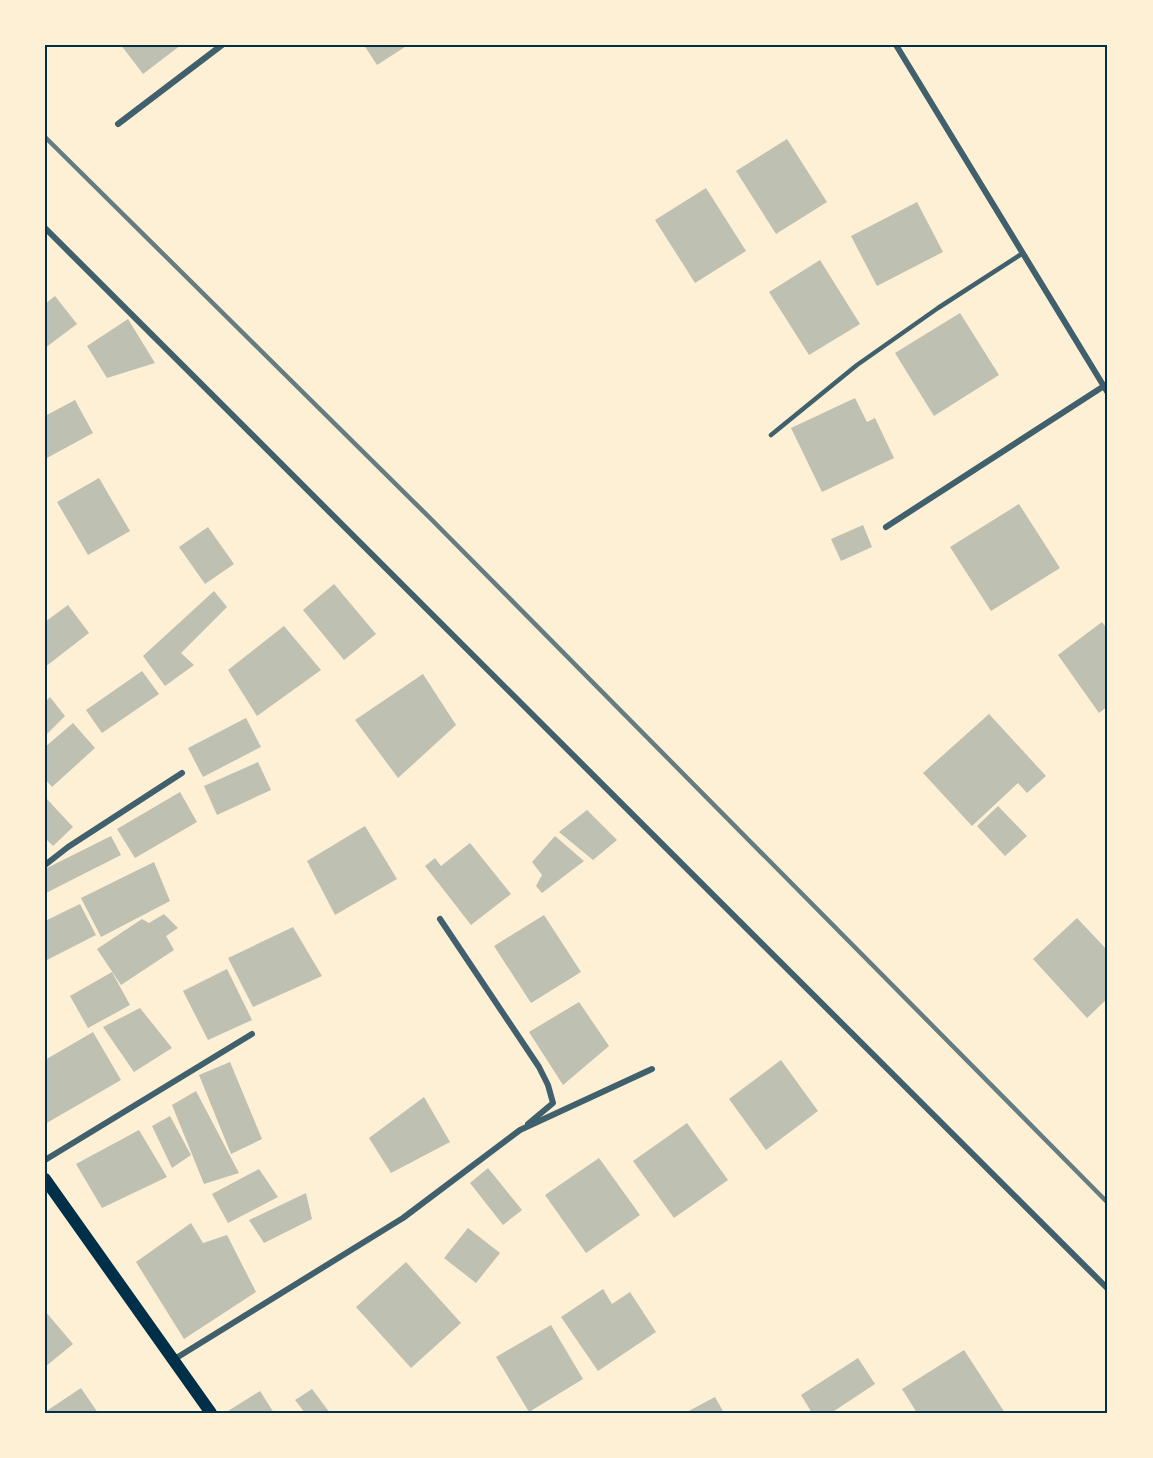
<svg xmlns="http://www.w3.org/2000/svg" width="1153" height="1458" viewBox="0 0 1153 1458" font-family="Lora,serif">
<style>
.building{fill:#bec0b2}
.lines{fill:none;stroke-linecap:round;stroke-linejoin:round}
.service{stroke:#3f606c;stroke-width:4.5}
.minor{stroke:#3f606c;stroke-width:6}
.secondary{stroke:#003049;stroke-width:12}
.rail{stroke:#657d81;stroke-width:4.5}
.neatline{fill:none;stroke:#003049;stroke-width:2}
</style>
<rect width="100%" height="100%" fill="#fdf0d5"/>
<g class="building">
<path d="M121 45H181L143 74Z"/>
<path d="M364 45H408L377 65Z"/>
<path d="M787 139 827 202 776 234 736 171Z"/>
<path d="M706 188 746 251 695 283 655 220Z"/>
<path d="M917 202 943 252 877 286 851 236Z"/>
<path d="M820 260 860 324 809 355 769 292Z"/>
<path d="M55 296 77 324 45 348V304Z"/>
<path d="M960 313 999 375 934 416 895 353Z"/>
<path d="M128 319 155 363 107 378 87 346Z"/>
<path d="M855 398 867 422 875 418 894 458 822 492 791 428Z"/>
<path d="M75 400 93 433 45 459V416Z"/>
<path d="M99 478 130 531 88 555 57 502Z"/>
<path d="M1019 504 1060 568 991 611 950 547Z"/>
<path d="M863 525 872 547 841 561 831 539Z"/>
<path d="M208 527 234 564 205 584 179 547Z"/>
<path d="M334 584 376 634 344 660 303 610Z"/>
<path d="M214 591 227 607 181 653 194 665 165 686 143 656Z"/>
<path d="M68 605 89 633 45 667V622Z"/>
<path d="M1102 622 1108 630V706L1099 713 1058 655Z"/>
<path d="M284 626 321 670 257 716 228 670Z"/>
<path d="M142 671 159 694 102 733 86 710Z"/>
<path d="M423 674 456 725 398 778 355 720Z"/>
<path d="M50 697 65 716 45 736V702Z"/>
<path d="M989 714 1046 776 1027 793 1018 783 972 826 923 773Z"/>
<path d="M246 718 261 747 203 777 188 748Z"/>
<path d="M73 723 95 748 52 787 45 779V747Z"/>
<path d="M258 762 271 790 217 815 204 786Z"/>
<path d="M180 792 197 822 135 858 117 829Z"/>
<path d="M45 797 73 827 53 846 45 838Z"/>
<path d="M998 806 1027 836 1005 856 977 826Z"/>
<path d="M587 810 617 840 593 860 559 832Z"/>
<path d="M365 826 397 879 335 915 307 861Z"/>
<path d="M111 836 121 855 46 893 45 869Z"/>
<path d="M555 836 584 861 542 893 536 886 542 875 532 862Z"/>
<path d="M470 843 511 894 471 925 425 866 435 858 441 866Z"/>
<path d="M154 862 170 901 101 937 81 898Z"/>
<path d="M80 904 96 935 45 961V921Z"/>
<path d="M164 914 178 928 166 936 174 950 121 985 97 949 142 919 149 923Z"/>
<path d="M544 915 581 972 531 1003 494 946Z"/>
<path d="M1077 918 1108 951V998L1087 1018 1033 959Z"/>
<path d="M293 927 322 976 253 1007 228 958Z"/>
<path d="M227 969 252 1020 208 1040 183 991Z"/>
<path d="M112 972 130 1005 88 1028 70 996Z"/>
<path d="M579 1002 609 1046 563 1085 529 1032Z"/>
<path d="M140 1008 172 1048 134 1072 103 1027Z"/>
<path d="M93 1032 121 1080 45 1124V1060Z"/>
<path d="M781 1060 818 1111 766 1150 729 1099Z"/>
<path d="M230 1062 262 1139 231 1154 199 1075Z"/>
<path d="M196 1091 239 1173 204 1184 172 1105Z"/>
<path d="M424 1097 450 1142 391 1173 369 1138Z"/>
<path d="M170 1116 191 1155 172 1168 152 1126Z"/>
<path d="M687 1123 728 1180 674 1218 633 1161Z"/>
<path d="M139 1130 167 1177 102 1208 76 1164Z"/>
<path d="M599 1158 640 1215 586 1253 545 1195Z"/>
<path d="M488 1168 522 1210 503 1225 470 1183Z"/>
<path d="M259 1169 278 1197 228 1223 212 1194Z"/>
<path d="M306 1193 312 1219 264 1243 249 1220Z"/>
<path d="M191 1223 203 1243 227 1235 256 1292 184 1339 136 1262Z"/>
<path d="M468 1228 500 1253 476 1283 444 1258Z"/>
<path d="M406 1262 461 1323 411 1368 356 1307Z"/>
<path d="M603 1289 612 1304 630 1292 656 1332 598 1371 561 1317Z"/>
<path d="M45 1311 73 1344 45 1367Z"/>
<path d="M551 1325 583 1379 529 1412 496 1357Z"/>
<path d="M964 1350 1005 1413H917L902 1389Z"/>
<path d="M858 1358 875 1384 831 1413H812L801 1395Z"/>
<path d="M81 1388 98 1413H45V1412Z"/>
<path d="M312 1389 330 1413H305L295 1400Z"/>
<path d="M260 1391 274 1413H230L228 1411Z"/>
<path d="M715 1397 724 1413H685Z"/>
</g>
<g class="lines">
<path class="service" d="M771 435 857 365 938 308 1023 253"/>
<g class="minor">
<path d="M896 45 1108 393"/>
<path d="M118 124 222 45"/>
<path d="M45 228 1108 1289"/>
<path d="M886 527 1104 386"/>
<path d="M45 865 68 847 182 773"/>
<path d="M440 919 539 1067 548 1085 553 1103 528 1124"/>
<path d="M45 1160 252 1034"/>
<path d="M173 1360 403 1218 520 1130 652 1069"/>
</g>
<path class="secondary" d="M45 1179 211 1413"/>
<path class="rail" d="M45 137 431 519 1108 1203"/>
</g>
<rect width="1153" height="1458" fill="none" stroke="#fdf0d5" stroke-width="93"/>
<rect x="46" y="46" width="1060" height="1366" class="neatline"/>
</svg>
